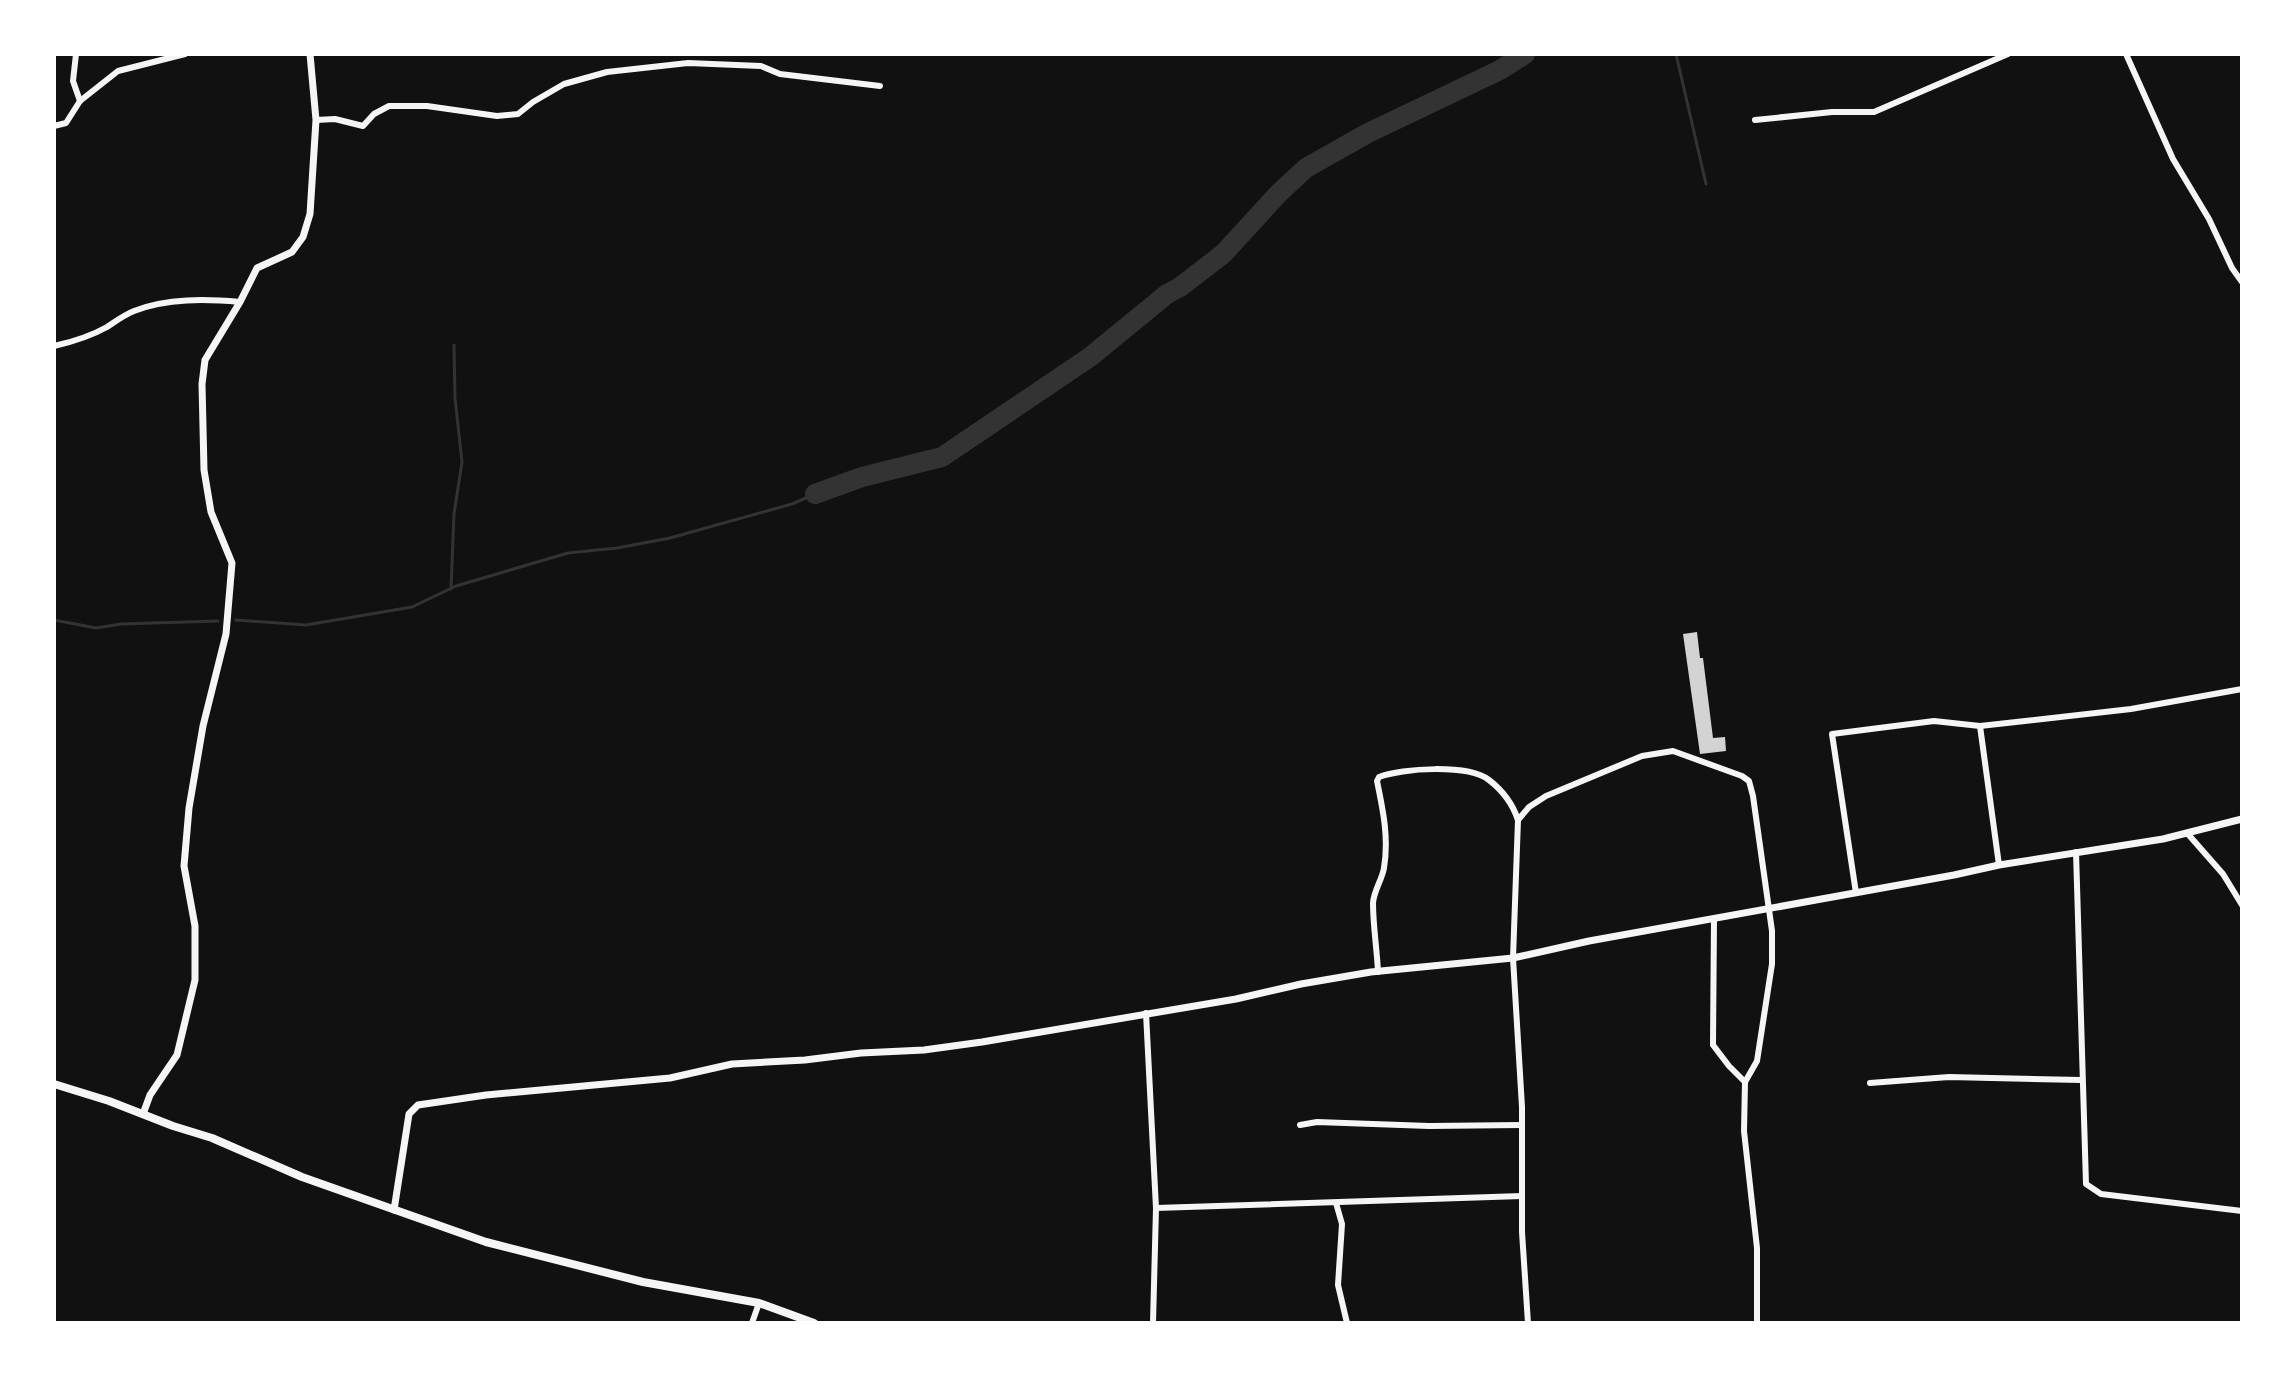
<svg xmlns="http://www.w3.org/2000/svg" width="2296" height="1377" viewBox="0 0 2296 1377" font-family="Poppins,sans-serif">
<style>
.lines{fill:none;stroke-linecap:round;stroke-linejoin:round}
.stream{stroke:#333;stroke-width:3}
.river{stroke:#333;stroke-width:20}
.building{fill:#d3d3d3}
.minor{stroke:#f5f5f5;stroke-width:6}
.tertiary{stroke:#f5f5f5;stroke-width:7}
.secondary{stroke:#f5f5f5;stroke-width:8}
</style>
<rect width="100%" height="100%" fill="#111"/>
<g class="lines">
<g class="stream">
<path d="M1676 54 1706 184"/>
<path d="M451 589 454 514 462 462 455 398 454 345"/>
<path d="M54 620 96 628 121 624 218 621"/>
<path d="M236 620 306 625 412 607 456 586 568 553 617 548 670 538 792 504 815 494"/>
</g>
<path class="river" d="M815 494 862 477 942 457 1090 357 1167 294 1180 287 1223 254 1279 193 1306 168 1368 133 1500 70 1525 54"/>
</g>
<path class="building" d="M1697 632 1700 658H1703L1713 738 1725 737 1726 751 1700 754 1683 634Z"/>
<g class="lines">
<g class="minor">
<path d="M76 54 73 81 80 101"/>
<path d="M2126 54 2173 159 2209 219 2232 268 2242 282"/>
<path d="M316 120 335 119 363 126 374 114 389 106H427L497 116 518 114 533 102 564 84 607 72 688 63 761 66 780 74 880 86"/>
<path d="M1755 120 1832 112H1874L2008 54"/>
<path d="M54 126 66 123 80 101 118 71 185 54"/>
<path d="M54 346C72 342 91 336 107 327 116 321 124 315 134 311 167 298 206 299 240 302"/>
<path d="M1518 820 1529 807 1546 796 1642 756 1673 751 1742 776 1749 781 1753 796 1772 931V964L1757 1061 1745 1082"/>
<path d="M2187 833 2223 874 2242 905"/>
<path d="M2076 852 2086 1184 2101 1194 2242 1211"/>
<path d="M1999 865 1980 726 2131 709 2242 689"/>
<path d="M1856 893 1832 734 1934 721 1980 726"/>
<path d="M1714 919 1713 1045 1729 1066 1745 1082 1744 1131 1757 1248V1323"/>
<path d="M1378 972C1377 949 1373 926 1373 903 1374 890 1382 880 1384 868 1389 838 1383 810 1377 781L1379 777C1402 768 1468 764 1489 780 1502 790 1513 805 1518 820L1513 958 1522 1107V1232L1528 1323"/>
<path d="M1146 1013 1156 1208 1153 1323"/>
<path d="M1870 1083 1949 1077 2081 1080"/>
<path d="M1300 1125 1317 1122 1429 1126 1522 1125"/>
<path d="M1336 1203 1342 1224 1338 1285 1347 1323"/>
<path d="M1156 1208 1522 1196"/>
<path d="M752 1323 759 1303"/>
</g>
<g class="tertiary">
<path d="M143 1114 150 1095 177 1055 195 980V926L184 866 189 808 203 726 226 634 232 563 211 512 204 470 202 384 205 360 240 302 257 268 292 252 303 237 310 214 316 120 310 54"/>
<path d="M394 1210 409 1114 418 1105 486 1095 670 1078 732 1064 805 1060 861 1053 924 1050 982 1042 1236 999 1301 984 1371 972 1513 958 1589 941 1954 875 1999 865 2163 839 2242 819"/>
</g>
<path class="secondary" d="M54 1084 109 1101 173 1126 212 1138 302 1177 486 1242 643 1282 759 1303 814 1323"/>
</g>
<rect width="2296" height="1377" fill="none" stroke="#ffffff" stroke-width="112"/>
</svg>
